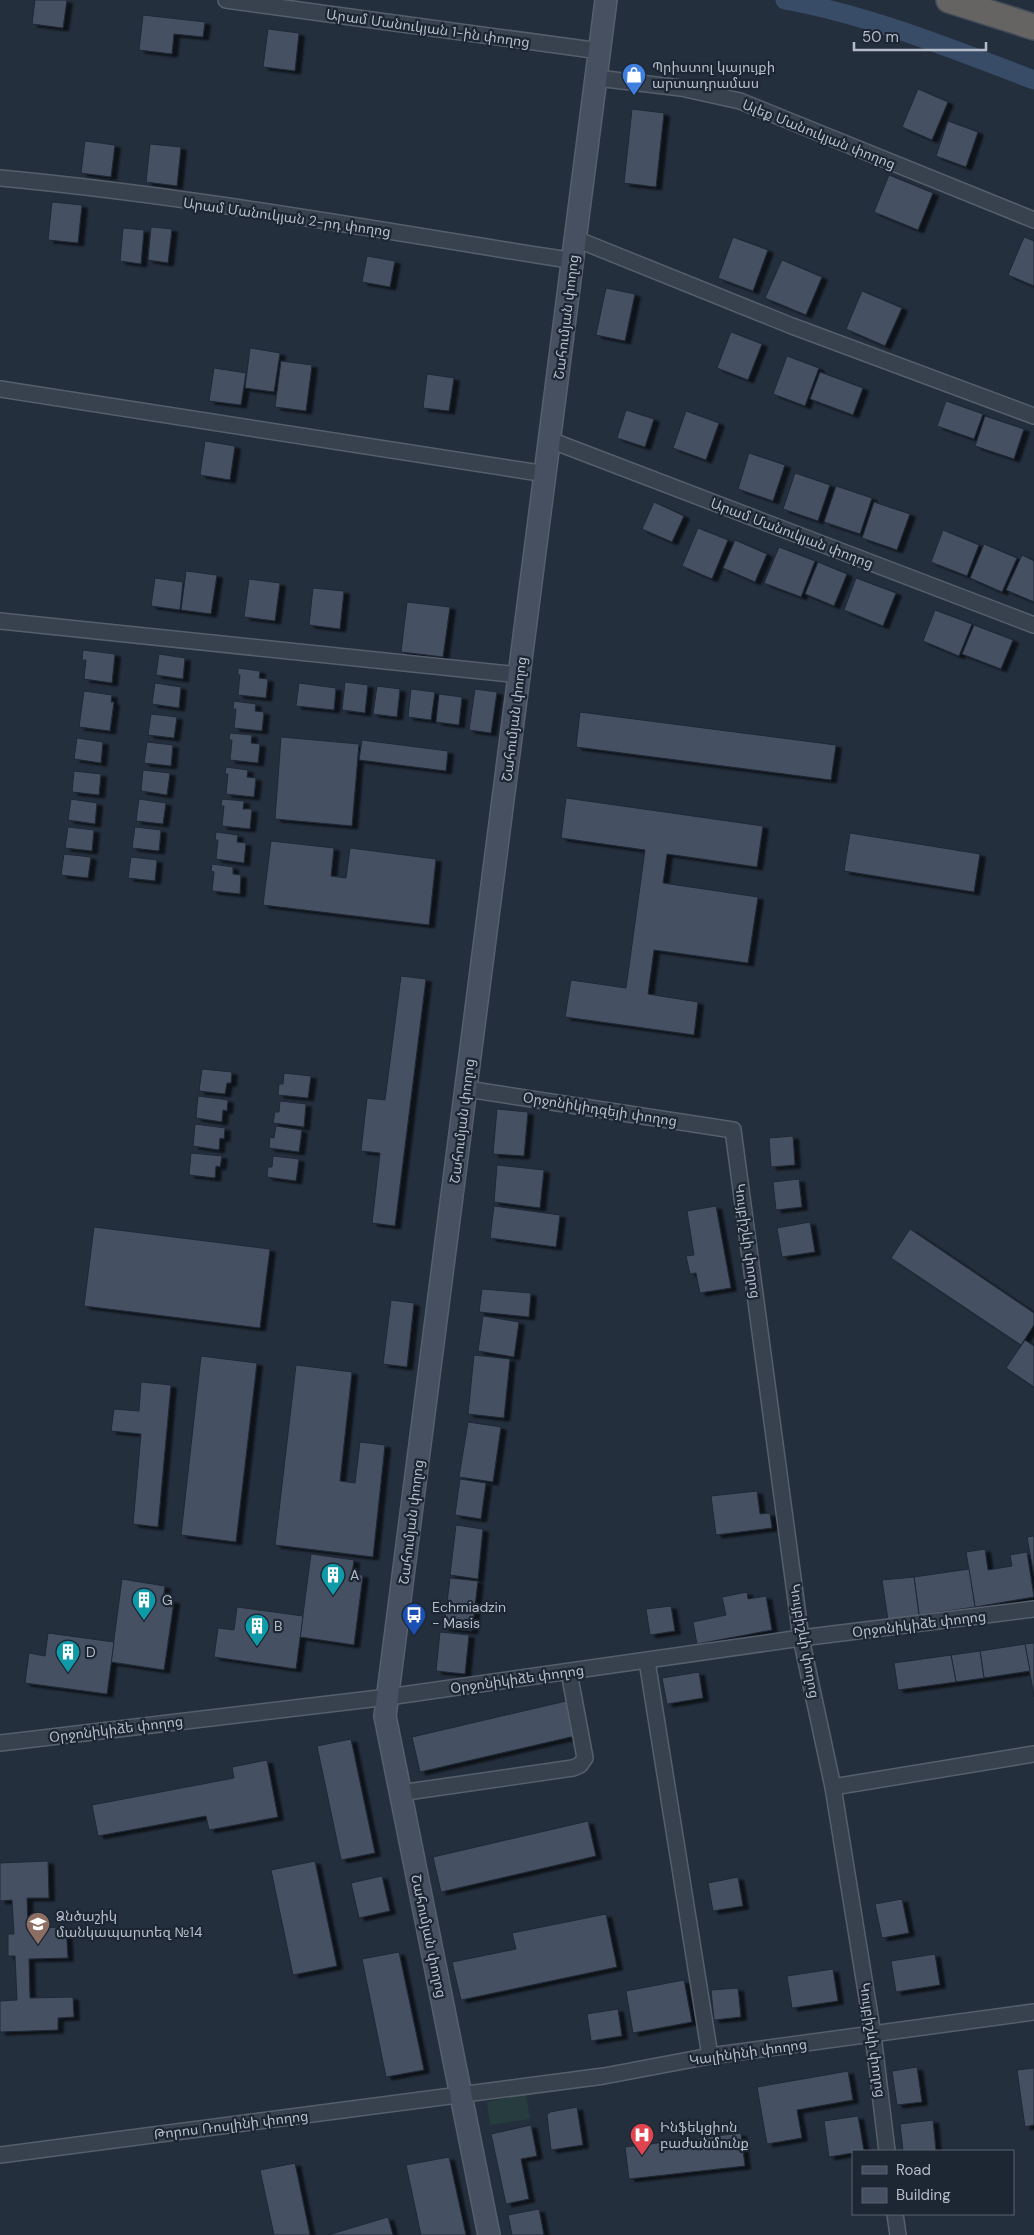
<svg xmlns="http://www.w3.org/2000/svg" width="1034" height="2235" viewBox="0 0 1034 2235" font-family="'DM Sans','Noto Sans Armenian',sans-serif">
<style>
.green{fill:#263c3f}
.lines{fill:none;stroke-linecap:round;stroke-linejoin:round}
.canal{stroke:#394c67;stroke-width:19}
.building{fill:#455162;stroke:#1f2835;filter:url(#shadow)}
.minor-casing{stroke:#565f6c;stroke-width:18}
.secondary-casing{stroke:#565f6c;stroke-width:24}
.trunk-casing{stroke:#434c59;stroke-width:28}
.minor{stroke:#38414e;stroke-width:15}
.secondary{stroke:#465061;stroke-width:21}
.trunk{stroke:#656462;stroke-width:25}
.labels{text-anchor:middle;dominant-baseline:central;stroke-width:4.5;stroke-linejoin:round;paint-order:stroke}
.street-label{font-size:14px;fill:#b4bcc9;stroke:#1d2633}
.poi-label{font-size:14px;fill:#b4bcc9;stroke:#1d2633;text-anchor:start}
</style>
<defs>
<filter id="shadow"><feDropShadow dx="5.5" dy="3" stdDeviation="1" flood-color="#0009"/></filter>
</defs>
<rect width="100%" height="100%" fill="#242f3e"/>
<path class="green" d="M526 2094 530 2119 490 2125 487 2102Z"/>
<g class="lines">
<path class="canal" d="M785 0C872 16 953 49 1034 80"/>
</g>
<g class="building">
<path d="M35 0H67L63 28 32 24Z"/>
<path d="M143 15 205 22 203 37 174 34 172 54 139 50Z"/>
<path d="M268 29 299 33 295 71 263 67Z"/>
<path d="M918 89 948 102 932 140 902 127Z"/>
<path d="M632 109 664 113 656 187 624 183Z"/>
<path d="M948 121 978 132 966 167 936 156Z"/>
<path d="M85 141 115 145 111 177 81 173Z"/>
<path d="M150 144 181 147 177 186 146 182Z"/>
<path d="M889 175 933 193 918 230 874 212Z"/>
<path d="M52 202 82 205 78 243 48 240Z"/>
<path d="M151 227 172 229 168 263 148 260Z"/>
<path d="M123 228 144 230 141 264 120 261Z"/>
<path d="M733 237 768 250 753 291 718 278Z"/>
<path d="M1024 237 1034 241V286L1008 275Z"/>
<path d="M367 256 395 261 390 287 362 282Z"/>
<path d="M782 260 822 277 806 315 765 298Z"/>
<path d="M606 288 635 294 625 341 596 335Z"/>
<path d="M862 291 902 308 885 346 846 329Z"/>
<path d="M731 332 762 344 748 380 717 368Z"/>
<path d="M250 348 280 353 274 392 245 388Z"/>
<path d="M787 356 819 368 805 406 773 394Z"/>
<path d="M281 361 312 365 306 411 275 407Z"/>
<path d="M214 368 246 373 241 405 209 401Z"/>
<path d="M820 372 863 388 853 415 810 399Z"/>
<path d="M427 374 454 378 449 411 423 408Z"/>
<path d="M946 401 983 414 974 439 937 426Z"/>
<path d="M626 410 654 419 645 447 617 438Z"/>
<path d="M686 411 719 423 706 460 673 448Z"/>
<path d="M985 416 1024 429 1014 459 975 446Z"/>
<path d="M205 441 235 446 230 480 200 475Z"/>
<path d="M749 453 785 465 773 501 738 489Z"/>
<path d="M795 473 830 485 818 521 783 509Z"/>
<path d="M836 486 872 498 860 534 824 522Z"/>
<path d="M654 502 684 516 672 542 642 529Z"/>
<path d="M874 502 910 514 897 550 862 538Z"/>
<path d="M698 528 728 540 712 579 682 566Z"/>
<path d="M943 530 979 545 967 576 931 562Z"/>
<path d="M735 540 767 554 755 582 723 568Z"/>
<path d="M984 544 1017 558 1002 592 970 578Z"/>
<path d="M779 547 815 561 801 597 764 583Z"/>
<path d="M1022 555 1034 561V602L1006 590Z"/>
<path d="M818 562 847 574 834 606 805 594Z"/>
<path d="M186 571 217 575 211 614 181 610Z"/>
<path d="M155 578 183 582 180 610 151 606Z"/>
<path d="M856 578 896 593 883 626 844 610Z"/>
<path d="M249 579 280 583 275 621 244 617Z"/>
<path d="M313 588 344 591 340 629 309 625Z"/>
<path d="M407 602 450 607 443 657 401 652Z"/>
<path d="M935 610 972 624 959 656 923 641Z"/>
<path d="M974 625 1013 640 1001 669 962 654Z"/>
<path d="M83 650 115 654 112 683 84 679 86 660H82Z"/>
<path d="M159 654 185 658 183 679 156 675Z"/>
<path d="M238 668 260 671 259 678 268 679 266 698 238 695 240 675H238Z"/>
<path d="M345 682 368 685 365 713 342 710Z"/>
<path d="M155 683 181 687 179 708 152 704Z"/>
<path d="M299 683 336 688 334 710 296 706Z"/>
<path d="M377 686 400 689 397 717 373 714Z"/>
<path d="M411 689 435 692 431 720 408 717Z"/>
<path d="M475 689 497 692 491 733 469 730Z"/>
<path d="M84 691 112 695 111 702H114L110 731 79 727Z"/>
<path d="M439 694 462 697 459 725 436 722Z"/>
<path d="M234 701 256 704 255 711 264 712 262 731 234 728 236 709H233Z"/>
<path d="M580 712 836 745 831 780 576 747Z"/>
<path d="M151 714 177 717 174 738 148 735Z"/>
<path d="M230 733 252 735 251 743 260 744 258 763 230 760 232 740H229Z"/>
<path d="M281 737 359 744 352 826 275 819Z"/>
<path d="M77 738 103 742 101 763 74 759Z"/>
<path d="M362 740 448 751 446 771 359 760Z"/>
<path d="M147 742 173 745 171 766 144 763Z"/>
<path d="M226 767 248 770 247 777 256 778 254 797 226 794 228 774H225Z"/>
<path d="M143 770 170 773 167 795 141 791Z"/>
<path d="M74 771 101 774 99 795 72 792Z"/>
<path d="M566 798 763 826 757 867 667 854 663 883 758 897 748 963 654 950 648 994 698 1002 694 1035 565 1017 571 980 626 988 645 850 561 838Z"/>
<path d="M71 799 97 803 95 824 68 820Z"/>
<path d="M139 799 166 803 163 824 136 821Z"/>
<path d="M222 799 244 801 243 809H252L250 829 222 826 224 806H221Z"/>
<path d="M68 827 94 830 92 851 65 848Z"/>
<path d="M135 827 161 830 159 851 132 848Z"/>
<path d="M216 832 238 835 237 842 246 843 244 863 216 859 218 840H215Z"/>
<path d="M850 833 980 854 974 892 844 871Z"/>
<path d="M271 841 334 848 331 876 346 878 350 848 436 859 429 925 263 905Z"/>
<path d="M64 854 91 857 88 878 61 875Z"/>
<path d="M131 857 157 860 155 881 128 878Z"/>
<path d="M212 864 233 867V874L241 875 240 894 212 891 214 872 211 871Z"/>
<path d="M401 976 426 979 395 1226 372 1223 380 1153 361 1151 367 1098 385 1100Z"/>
<path d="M202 1069 232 1072 231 1083H227L225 1094 199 1091Z"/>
<path d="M284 1073 311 1076 308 1098 278 1095 279 1084H283Z"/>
<path d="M198 1096 228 1100 227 1111 223 1110 222 1122 196 1118Z"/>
<path d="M280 1101 306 1104 304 1127 273 1123 275 1112H279Z"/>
<path d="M497 1109 528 1112 524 1156 493 1154Z"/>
<path d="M195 1124 225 1128 224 1139 220 1138 219 1150 193 1146Z"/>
<path d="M276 1126 302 1130 299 1152 269 1148 270 1137 274 1138Z"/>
<path d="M793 1136 795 1165 771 1167 769 1138Z"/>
<path d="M191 1153 222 1156 220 1167 216 1166 215 1178 189 1175Z"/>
<path d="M273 1156 299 1159 296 1181 267 1177 268 1167H272Z"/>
<path d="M497 1165 544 1170 540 1208 494 1202Z"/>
<path d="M799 1179 802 1207 776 1210 773 1182Z"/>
<path d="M494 1206 560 1215 556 1247 490 1238Z"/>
<path d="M716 1206 731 1288 700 1293 696 1273 690 1274 686 1256 694 1255 687 1211Z"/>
<path d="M810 1222 815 1252 782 1257 777 1228Z"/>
<path d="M94 1227 270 1249 260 1328 84 1306Z"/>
<path d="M910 1229 1034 1313V1325L1021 1345 891 1258Z"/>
<path d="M482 1289 531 1293 529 1317 479 1312Z"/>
<path d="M391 1300 414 1303 407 1367 383 1364Z"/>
<path d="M483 1316 519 1322 514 1357 478 1351Z"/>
<path d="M1025 1340 1034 1346V1387L1006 1368Z"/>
<path d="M474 1355 510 1359 504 1418 468 1414Z"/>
<path d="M201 1356 257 1363 236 1542 181 1535Z"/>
<path d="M296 1365 352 1372 340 1481 355 1483 360 1442 385 1445 373 1557 275 1545Z"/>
<path d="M141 1382 171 1385 158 1527 133 1524 141 1434 111 1431 114 1409 139 1411Z"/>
<path d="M468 1422 501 1427 493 1482 459 1477Z"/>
<path d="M460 1479 486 1483 481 1519 455 1515Z"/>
<path d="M757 1491 760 1514 770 1513 772 1528 716 1535 711 1496Z"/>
<path d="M456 1525 483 1529 478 1579 450 1575Z"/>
<path d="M1034 1536V1576L1027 1537Z"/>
<path d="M985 1549 988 1570 1012 1566 1010 1555 1027 1552 1034 1597 975 1607 966 1552Z"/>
<path d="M311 1554 354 1560 352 1574 363 1575 354 1645 300 1637Z"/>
<path d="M969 1569 975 1607 919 1615 914 1577Z"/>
<path d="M914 1577 919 1615 888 1620 882 1580Z"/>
<path d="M450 1578 478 1581 472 1631 444 1628Z"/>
<path d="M122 1579 165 1586 163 1599 174 1601 164 1670 111 1662 107 1694 25 1683 29 1653 45 1656 48 1633 114 1642Z"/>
<path d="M122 1579 165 1586 163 1599 174 1601 164 1670 111 1662Z"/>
<path d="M747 1592 748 1599 766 1596 772 1630 697 1644 693 1622 726 1615 722 1597Z"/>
<path d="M671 1606 675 1631 650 1635 646 1609Z"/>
<path d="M237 1607 303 1616 296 1669 214 1657 218 1628 234 1630Z"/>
<path d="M440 1632 469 1635 465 1674 436 1671Z"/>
<path d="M48 1633 114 1642 107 1694 25 1683 29 1653 45 1656Z"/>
<path d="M1034 1643V1697L1025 1644Z"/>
<path d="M1025 1644 1030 1671 984 1678 980 1651Z"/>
<path d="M980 1651 984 1678 956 1682 951 1655Z"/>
<path d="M951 1655 956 1682 898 1690 894 1663Z"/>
<path d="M699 1672 703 1698 667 1704 662 1678Z"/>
<path d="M566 1701 575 1736 420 1772 412 1737Z"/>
<path d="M351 1739 375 1853 341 1860 317 1746Z"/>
<path d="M267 1760 278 1817 209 1830 206 1816 98 1836 92 1805 234 1778 232 1767Z"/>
<path d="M588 1821 596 1856 441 1892 433 1857Z"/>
<path d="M48 1861 49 1898H27L28 1928 66 1927 68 1958 29 1959 30 1998 73 1997 74 2017 58 2018V2030L0 2032V2001L17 2000 15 1956H8V1934H14L12 1900 0 1901V1863Z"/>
<path d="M315 1861 337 1966 293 1975 271 1870Z"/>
<path d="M382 1876 390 1911 359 1918 351 1883Z"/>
<path d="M738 1877 743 1906 713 1911 708 1883Z"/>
<path d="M902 1899 909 1933 882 1938 875 1904Z"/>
<path d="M606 1914 617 1967 461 2000 452 1962 516 1949 512 1933Z"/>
<path d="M399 1952 424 2070 386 2077 362 1959Z"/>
<path d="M935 1954 940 1985 896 1992 891 1961Z"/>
<path d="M833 1969 838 2001 792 2008 787 1976Z"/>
<path d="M684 1980 692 2022 633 2033 626 1991Z"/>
<path d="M738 1988 741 2017 714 2020 711 1990Z"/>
<path d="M618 2009 622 2036 591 2041 587 2014Z"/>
<path d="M917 2067 922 2102 897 2105 892 2071Z"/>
<path d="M1034 2068V2125L1025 2127 1017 2070Z"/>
<path d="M848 2071 853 2100 797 2110 802 2138 767 2144 757 2087Z"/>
<path d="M577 2107 583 2145 551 2150 547 2115 550 2112Z"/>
<path d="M858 2116 864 2151 829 2157 824 2121Z"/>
<path d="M933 2120 936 2151H903L900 2124Z"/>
<path d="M531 2125 537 2156 521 2159 529 2199 506 2204 491 2134Z"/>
<path d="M741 2133 745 2166 629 2179 625 2147Z"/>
<path d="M449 2157 466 2235H421L406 2165Z"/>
<path d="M295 2163 310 2235H274L260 2170Z"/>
<path d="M539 2209 544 2235H512L508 2215Z"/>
<path d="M388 2217 393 2235H328Z"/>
</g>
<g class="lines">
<defs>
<g id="minor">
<path d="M226 0 600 51"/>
<path d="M597 78 681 88 740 101 1034 220"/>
<path d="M0 178C192 196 383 231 574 261"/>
<path d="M576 239 792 326 1034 416"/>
<path d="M0 389 546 474"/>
<path d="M550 440 1034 625"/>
<path d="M0 621 520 675"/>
<path d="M467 1089 733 1130 801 1638 833 1787 873 2035 887 2151"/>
<path d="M647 1661 710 2056"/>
<path d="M0 1743 388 1697 801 1638 1034 1609"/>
<path d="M833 1787 1034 1754"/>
<path d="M400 1793 573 1768 580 1765 585 1758 569 1672"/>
<path d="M0 2155 604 2076 710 2056 1034 2012"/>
<path d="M895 2214 898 2235"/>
</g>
<path id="secondary" d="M489 2235 385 1716 606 0"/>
<path id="trunk" d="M949 0 1034 27"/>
</defs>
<use href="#minor" class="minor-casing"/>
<use href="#secondary" class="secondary-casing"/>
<use href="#trunk" class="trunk-casing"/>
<use href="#minor" class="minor"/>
<use href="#secondary" class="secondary"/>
<use href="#trunk" class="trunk"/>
</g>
<defs>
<symbol id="shop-pin" viewBox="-11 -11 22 30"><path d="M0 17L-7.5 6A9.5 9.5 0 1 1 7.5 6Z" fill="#3f7fe0" stroke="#1d2633"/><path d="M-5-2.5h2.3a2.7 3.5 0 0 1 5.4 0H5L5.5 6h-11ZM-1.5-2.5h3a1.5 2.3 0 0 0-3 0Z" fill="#fff"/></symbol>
<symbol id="building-pin" viewBox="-11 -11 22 30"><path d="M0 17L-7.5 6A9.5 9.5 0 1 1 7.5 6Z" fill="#0f9aa8" stroke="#1d2633"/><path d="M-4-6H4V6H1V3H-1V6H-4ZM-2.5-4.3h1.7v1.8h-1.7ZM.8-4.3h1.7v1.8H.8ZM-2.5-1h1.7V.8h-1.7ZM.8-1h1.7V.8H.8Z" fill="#fff"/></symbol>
<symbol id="bus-pin" viewBox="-11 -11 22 30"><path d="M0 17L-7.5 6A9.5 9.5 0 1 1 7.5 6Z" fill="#1a4fb4" stroke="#1d2633"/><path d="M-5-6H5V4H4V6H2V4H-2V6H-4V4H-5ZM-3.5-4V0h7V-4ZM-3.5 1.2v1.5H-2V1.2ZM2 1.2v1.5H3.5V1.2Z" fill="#fff"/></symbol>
<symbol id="school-pin" viewBox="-11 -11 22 30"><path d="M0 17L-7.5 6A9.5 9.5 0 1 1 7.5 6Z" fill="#8d6e63" stroke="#1d2633"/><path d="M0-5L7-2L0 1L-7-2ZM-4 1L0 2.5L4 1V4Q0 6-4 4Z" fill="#fff"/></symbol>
<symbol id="hospital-pin" viewBox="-11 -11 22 30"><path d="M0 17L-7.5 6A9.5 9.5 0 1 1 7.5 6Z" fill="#e0444e" stroke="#1d2633"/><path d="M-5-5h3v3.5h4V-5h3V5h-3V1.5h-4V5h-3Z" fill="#fff"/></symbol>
</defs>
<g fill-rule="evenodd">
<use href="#shop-pin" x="620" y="61" width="28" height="38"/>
<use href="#building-pin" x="319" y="1561" width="28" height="38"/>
<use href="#building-pin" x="130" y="1586" width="28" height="38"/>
<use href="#bus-pin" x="400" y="1601" width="28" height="38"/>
<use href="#building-pin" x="243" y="1612" width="28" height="38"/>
<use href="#building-pin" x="54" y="1638" width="28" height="38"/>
<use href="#school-pin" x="24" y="1910" width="28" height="38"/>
<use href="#hospital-pin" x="628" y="2121" width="28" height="38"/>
</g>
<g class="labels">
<g class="street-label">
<text transform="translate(428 28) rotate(8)">Արամ Մանուկյան 1-ին փողոց</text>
<text transform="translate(819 134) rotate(22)">Ալեք Մանուկյան փողոց</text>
<text transform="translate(287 217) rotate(8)">Արամ Մանուկյան 2-րդ փողոց</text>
<text transform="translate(566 317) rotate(-83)">Շահումյան փողոց</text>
<text transform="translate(792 533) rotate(21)">Արամ Մանուկյան փողոց</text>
<text transform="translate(514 719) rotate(-83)">Շահումյան փողոց</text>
<text transform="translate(600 1109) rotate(9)">Օրջոնիկիդզեյի փողոց</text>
<text transform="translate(462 1121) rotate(-83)">Շահումյան փողոց</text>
<text transform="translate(748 1241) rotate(82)">Կույբիշևի փողոց</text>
<text transform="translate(411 1522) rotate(-83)">Շահումյան փողոց</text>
<text transform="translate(919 1624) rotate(-7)">Օրջոնիկիձե փողոց</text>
<text transform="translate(805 1641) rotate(80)">Կույբիշևի փողոց</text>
<text transform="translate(517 1679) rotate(-8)">Օրջոնիկիձե փողոց</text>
<text transform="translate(116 1729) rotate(-7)">Օրջոնիկիձե փողոց</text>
<text transform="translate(429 1936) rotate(78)">Շահումյան փողոց</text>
<text transform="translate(873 2040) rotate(82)">Կույբիշևի փողոց</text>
<text transform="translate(748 2052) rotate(-8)">Կալինինի փողոց</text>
<text transform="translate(231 2125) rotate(-7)">Թորոս Ռոսլինի փողոց</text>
</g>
<g class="poi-label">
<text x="652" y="67">Պրիստոլ կայույքի<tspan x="652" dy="16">արտադրամաս</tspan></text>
<text x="350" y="1575">A</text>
<text x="162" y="1600">G</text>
<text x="432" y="1607">Echmiadzin<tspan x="432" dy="16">- Masis</tspan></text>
<text x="274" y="1626">B</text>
<text x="86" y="1652">D</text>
<text x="56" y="1916">Ձնծաշիկ<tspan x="56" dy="16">մանկապարտեզ №14</tspan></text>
<text x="660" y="2127">Ինֆեկցիոն<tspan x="660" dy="16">բաժանմունք</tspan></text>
</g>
</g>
<rect x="852" y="2150" width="162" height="65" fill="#1d2633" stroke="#59626f"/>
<rect x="862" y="2166" width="25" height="8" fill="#465061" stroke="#59626f"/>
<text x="896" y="2175" font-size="15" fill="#b4bcc9">Road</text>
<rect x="862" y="2188" width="25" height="15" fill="#455162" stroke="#59626f"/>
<text x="896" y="2200" font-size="15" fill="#b4bcc9">Building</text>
<path d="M854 42v8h132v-8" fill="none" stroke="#b4bcc9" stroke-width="2.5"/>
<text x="862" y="42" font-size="15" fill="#b4bcc9" stroke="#1d2633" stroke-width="4" paint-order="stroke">50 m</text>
</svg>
